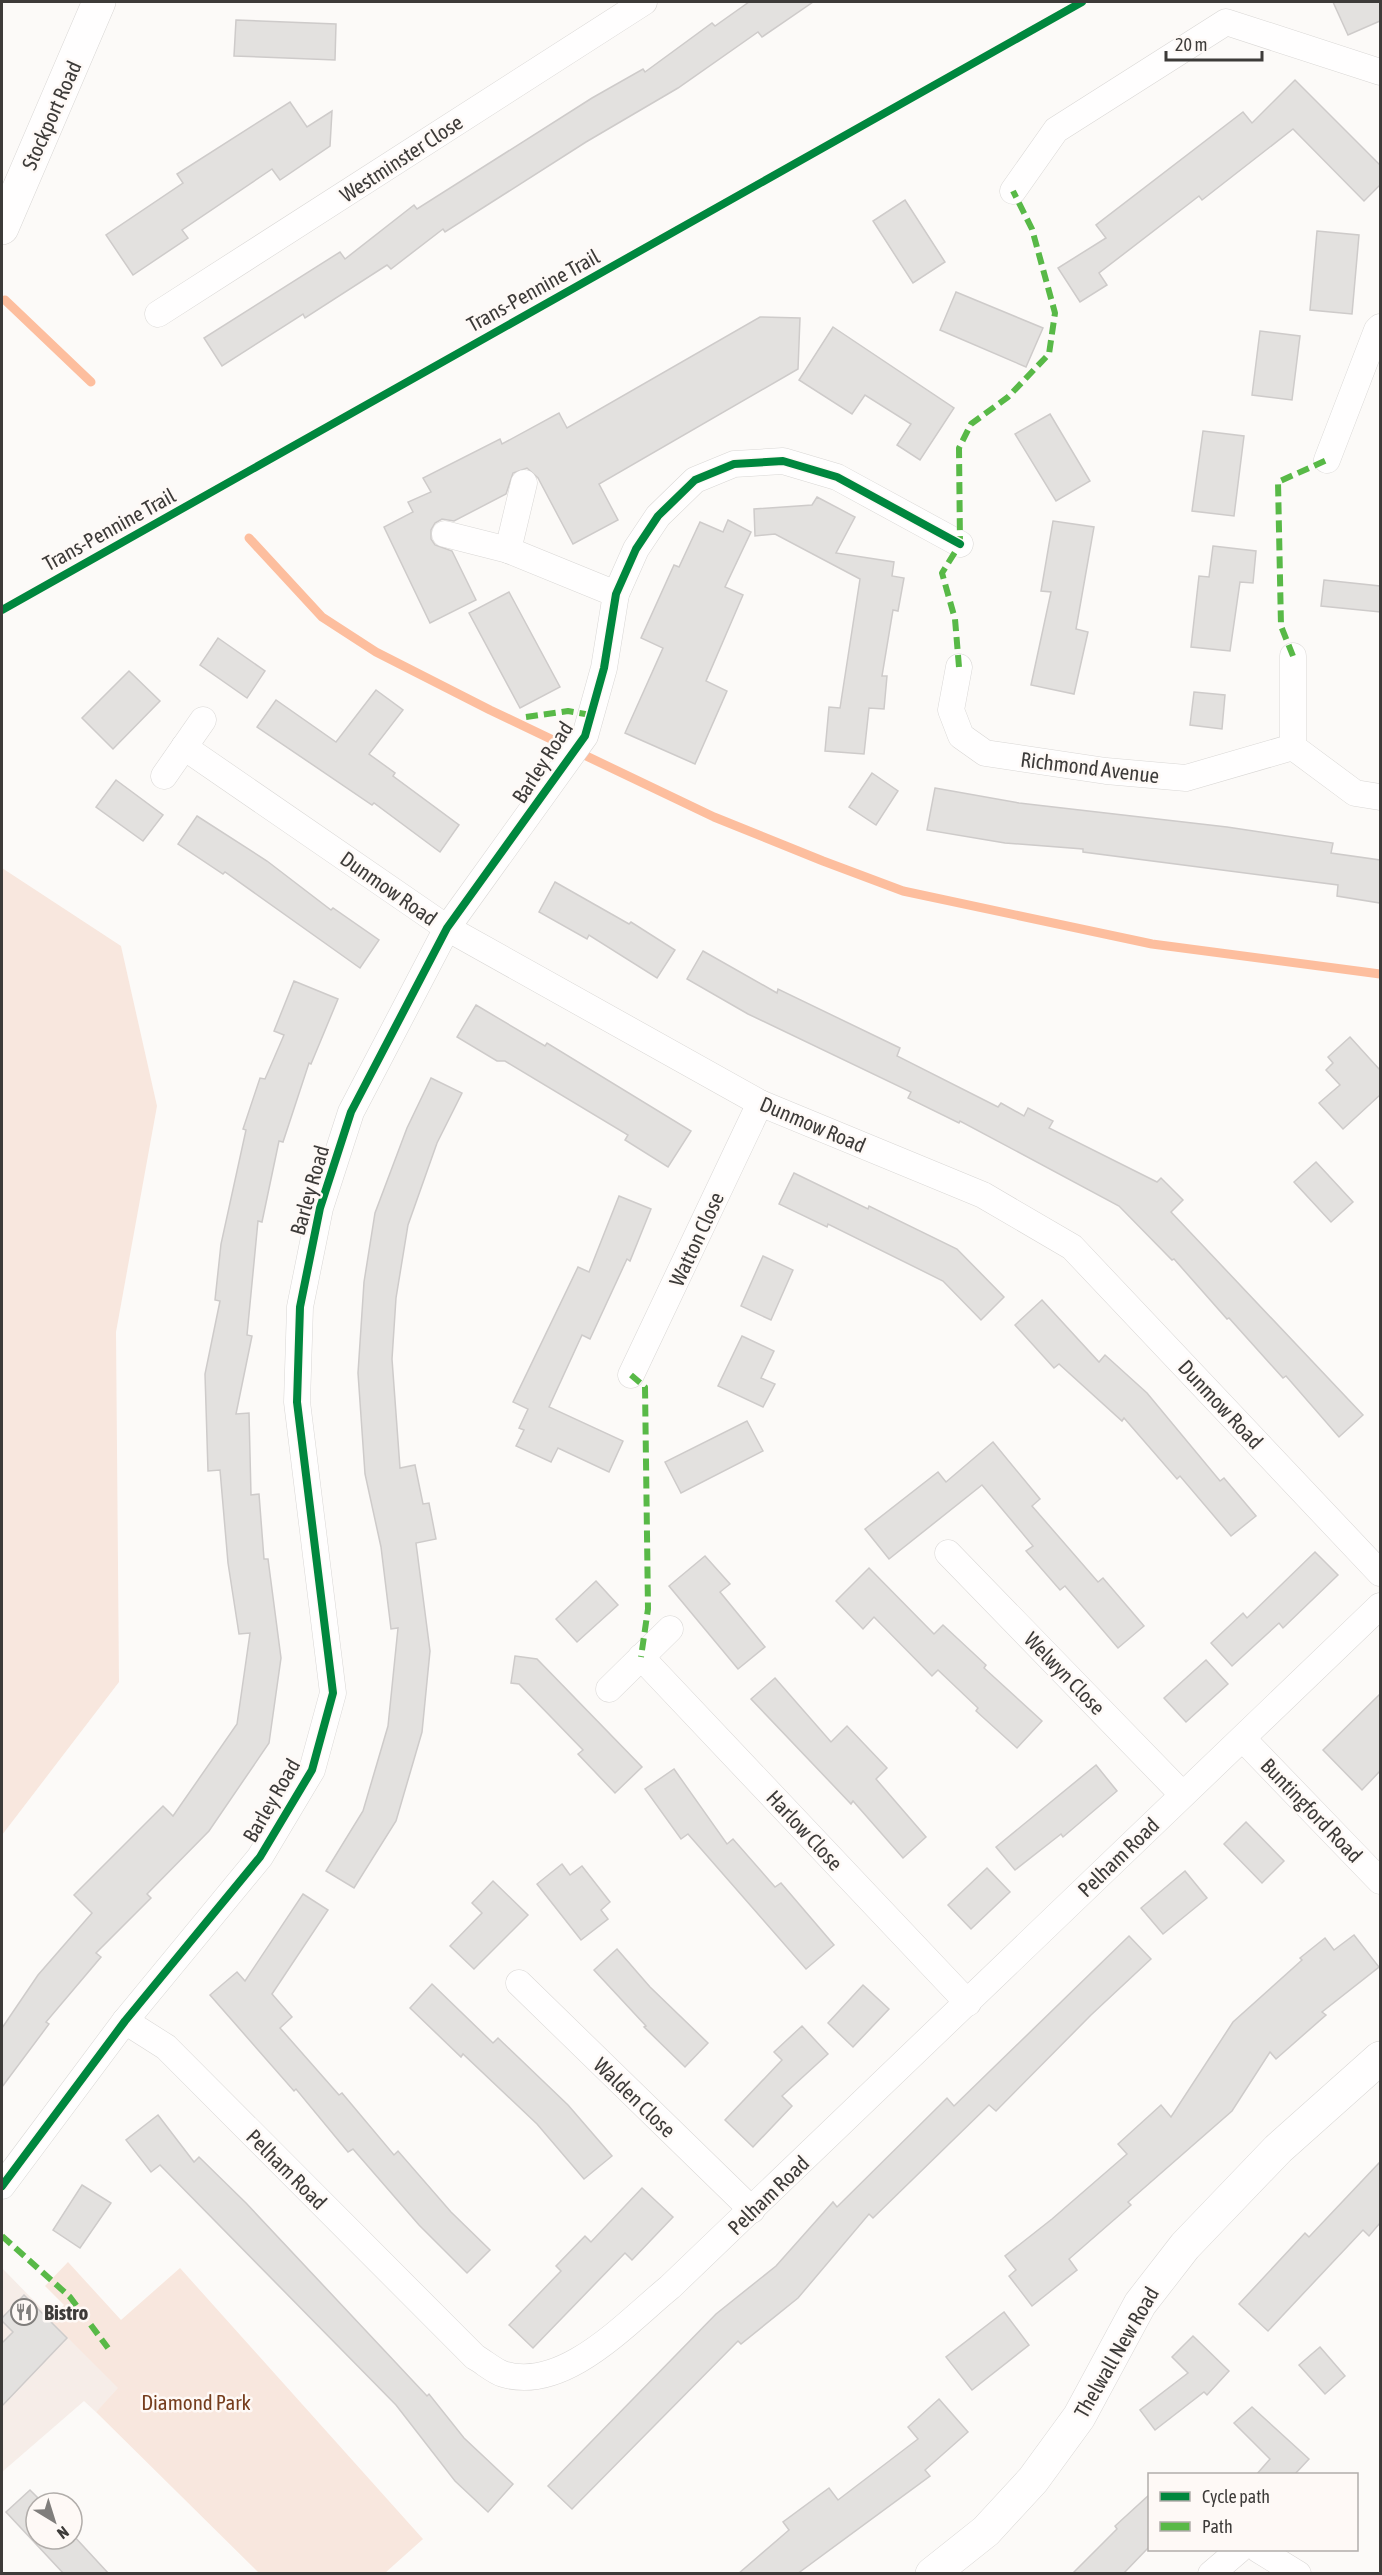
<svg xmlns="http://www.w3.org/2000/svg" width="1382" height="2575" viewBox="0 0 1382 2575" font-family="'Asap Condensed',sans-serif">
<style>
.built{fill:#f6ede8}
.green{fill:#f8e7de}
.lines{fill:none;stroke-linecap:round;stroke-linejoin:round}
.stream{stroke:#fdbe9e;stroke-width:9}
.building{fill:#e3e1df;stroke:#cecbca;stroke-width:1.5}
.minor-casing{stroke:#d9d7d5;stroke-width:27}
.secondary-casing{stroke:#d9d7d5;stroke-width:34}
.primary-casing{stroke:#d9d7d5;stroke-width:34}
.minor{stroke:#fffefe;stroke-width:26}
.secondary{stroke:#fffefe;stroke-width:33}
.primary{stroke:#fffefe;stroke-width:33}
.quiet{stroke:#58b947;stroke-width:6;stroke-dasharray:12 6;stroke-linecap:butt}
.cycleway-casing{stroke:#fef9f6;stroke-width:11}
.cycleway{stroke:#00873e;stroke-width:8}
.labels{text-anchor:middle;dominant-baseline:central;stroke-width:5;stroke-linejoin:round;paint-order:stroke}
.street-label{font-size:21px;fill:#3d3b39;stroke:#fef9f6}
.poi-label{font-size:21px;font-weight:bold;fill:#3d3b39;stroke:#fef9f6;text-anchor:start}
.park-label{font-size:21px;fill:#753d1d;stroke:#fef9f6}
</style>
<rect width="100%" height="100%" fill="#fcfaf8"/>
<path class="built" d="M2 2268 119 2388 96 2412 84 2401 2 2472Z"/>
<g class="green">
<path d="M2 868 121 946 157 1106 116 1332 119 1682 2 1835Z"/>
<path d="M68 2262 121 2320 180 2268 423 2539 385 2573H259L96 2412 118 2388 49 2319 64 2305 45 2286Z"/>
</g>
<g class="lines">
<g class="stream">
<path d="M5 300 91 382"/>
<path d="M249 538 322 617 376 652 490 710 714 817 823 861 903 891 1152 944 1380 974"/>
</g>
</g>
<g class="building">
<path d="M749 2H813L762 37 758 32 678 88 586 142 445 232 443 229 391 269 387 265 305 318 303 314 222 366 204 338 340 252 345 259 414 205 417 209 592 98 643 69 645 72 712 23 715 26Z"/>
<path d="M1333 2H1380V21L1348 35Z"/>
<path d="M236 20 336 24 335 60 234 56Z"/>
<path d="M1295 80 1380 165V185L1364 201 1293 129 1202 200 1199 196 1099 273 1107 285 1080 302 1058 268 1106 238 1096 225 1243 112 1252 123Z"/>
<path d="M290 102 307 127 332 111 330 146 280 180 272 169 182 230 188 238 133 275 106 235 183 183 177 174Z"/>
<path d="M905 200 945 262 913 283 873 221Z"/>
<path d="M1317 231 1359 235 1352 314 1310 310Z"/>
<path d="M956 292 1043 328 1026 367 940 330Z"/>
<path d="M760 317 800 318 798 369 599 484 618 520 573 544 538 478 527 468 513 473 506 494 454 521 442 519 435 523 431 530V539L435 545 452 551 476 600 430 623 384 527 413 512 408 502 431 492 423 478 500 439 502 444 559 413 567 428Z"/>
<path d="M833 327 954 408 920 460 897 445 911 424 865 395 852 414 799 380Z"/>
<path d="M1260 331 1300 336 1292 400 1252 395Z"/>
<path d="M1050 414 1090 481 1056 501 1015 434Z"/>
<path d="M1203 431 1244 436 1234 516 1192 511Z"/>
<path d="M817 497 855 517 836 553 894 562 892 576 904 578 898 611 893 610 882 676H887L884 709 869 708 864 754 825 751 829 707 840 708 860 579 775 534 755 536 754 509 812 505Z"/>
<path d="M728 520 751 532 725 587 743 595 706 681 727 691 695 764 625 733 663 648 641 638 674 565 679 567 700 522 723 532Z"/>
<path d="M1053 521 1094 527 1076 629 1088 632 1074 694 1031 685 1051 592 1041 591Z"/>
<path d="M1213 546 1256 551 1253 583 1240 582 1230 651 1191 647 1199 576 1209 577Z"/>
<path d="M1324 580 1380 586V612L1321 606Z"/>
<path d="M509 592 560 687 520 708 469 613Z"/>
<path d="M218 638 265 671 247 698 200 665Z"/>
<path d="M129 671 160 701 113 749 82 718Z"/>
<path d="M376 690 403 710 369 754 395 773 393 776 459 825 440 852 374 803 372 805 257 727 276 700 336 742Z"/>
<path d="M1194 692 1225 695 1222 729 1190 725Z"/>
<path d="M872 773 898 791 876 825 849 807Z"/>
<path d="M116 780 163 815 143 841 96 807Z"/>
<path d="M935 788 1019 803 1227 827 1333 843 1331 853 1380 860V903L1337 896 1338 885 1083 852V849L1005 843 927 830Z"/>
<path d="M197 816 267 861 331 910 333 908 379 940 360 968 225 872 223 874 178 844Z"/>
<path d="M555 882 629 924 631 922 675 950 657 978 589 935 587 939 539 912Z"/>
<path d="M703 951 777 993 778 989 900 1048 897 1056 998 1107 1001 1103 1024 1116 1028 1108 1053 1121 1049 1128 1157 1182 1161 1178 1183 1200 1171 1212 1363 1415 1339 1437 1286 1376 1283 1378 1229 1318 1227 1319 1174 1259 1172 1260 1119 1206 960 1121 959 1123 908 1098 911 1092 748 1014 687 979Z"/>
<path d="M294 981 338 999 311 1064 309 1063 283 1142 279 1141 262 1222 258 1221 247 1335 252 1336 236 1414 249 1413 251 1495 259 1494 264 1559H268L281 1658 269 1743 209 1831 147 1894 151 1898 96 1953 101 1957 46 2022 49 2024 2 2087V2028L38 1975 92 1913 74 1895 163 1806 173 1816 237 1724 250 1633 239 1634 228 1563 220 1470 208 1471 205 1374 220 1301 215 1300 221 1244 246 1130 243 1129 260 1078 265 1079 284 1035 274 1031Z"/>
<path d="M476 1005 545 1046 547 1043 691 1131 668 1167 625 1140 628 1135 505 1061H497L457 1037Z"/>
<path d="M1350 1037 1380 1070V1095L1343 1129 1319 1103 1340 1085 1326 1070 1333 1063 1328 1057Z"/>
<path d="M431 1078 462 1093 437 1143 408 1225 396 1298 392 1359 400 1468 415 1465 423 1504 429 1503 436 1539 416 1543 430 1651 422 1732 396 1821 354 1888 326 1871 363 1811 388 1726 398 1628 391 1629 381 1547 365 1474 358 1373 364 1282 375 1213 407 1128Z"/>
<path d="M1316 1162 1353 1202 1331 1222 1294 1182Z"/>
<path d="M794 1173 868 1209 869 1206 957 1249 1004 1297 981 1320 943 1281 828 1224 827 1227 779 1204Z"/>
<path d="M619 1196 651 1209 630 1261 627 1259 590 1339 582 1335 549 1407 623 1441 609 1472 558 1448 551 1462 516 1446 524 1430 519 1428 528 1409 513 1402 578 1267 589 1272Z"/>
<path d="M763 1256 793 1270 771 1320 741 1306Z"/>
<path d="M1042 1300 1099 1362 1105 1355 1147 1393 1220 1481 1224 1478 1256 1516 1231 1536 1180 1476 1177 1479 1124 1418 1122 1421 1059 1364 1054 1368 1015 1325Z"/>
<path d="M742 1336 774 1351 761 1378 775 1384 763 1407 718 1386Z"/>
<path d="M747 1421 763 1451 681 1493 665 1462Z"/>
<path d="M993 1442 1040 1499 1032 1506 1098 1582 1103 1578 1144 1626 1118 1648 1065 1586 1060 1590 1026 1551 1033 1546 982 1485 889 1559 865 1529 938 1472 946 1482Z"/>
<path d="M1315 1552 1338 1575 1283 1628 1279 1623 1232 1666 1211 1643 1243 1613 1247 1618Z"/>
<path d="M705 1556 730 1584 720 1592 765 1647 738 1669 669 1586Z"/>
<path d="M869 1568 934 1634 943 1625 986 1665 984 1668 1042 1721 1017 1748 976 1711 978 1708 938 1670 932 1676 874 1617 863 1629 836 1601Z"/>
<path d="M596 1581 618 1605 577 1642 556 1619Z"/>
<path d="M515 1656 537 1659 642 1767 615 1793 578 1754 583 1750 519 1684 511 1683Z"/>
<path d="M1206 1660 1228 1684 1186 1722 1164 1698Z"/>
<path d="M775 1678 831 1742 847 1726 887 1768 876 1779 926 1837 903 1858 853 1801 851 1804 751 1699Z"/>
<path d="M1380 1694V1771L1362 1790 1323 1750Z"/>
<path d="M1096 1765 1117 1791 1063 1837 1061 1834 1015 1870 996 1847Z"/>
<path d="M674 1769 727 1844 733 1839 775 1887 781 1883 834 1945 806 1969 688 1834 681 1839 645 1789Z"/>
<path d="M1246 1822 1284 1861 1262 1883 1224 1844Z"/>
<path d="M562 1864 570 1875 582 1866 610 1902 601 1910 608 1919 581 1940 537 1884Z"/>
<path d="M987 1868 1010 1892 971 1929 948 1905Z"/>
<path d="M1185 1871 1207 1898 1163 1934 1141 1908Z"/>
<path d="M493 1881 528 1915 474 1969 450 1946 482 1913 472 1903Z"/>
<path d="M303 1894 328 1910 272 1994 292 2017 280 2028 339 2095 342 2093 394 2155 398 2151 451 2212 490 2250 467 2273 419 2225 353 2149 348 2152 296 2089 294 2091 210 1995 237 1972 245 1981Z"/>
<path d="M1354 1935 1379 1967 1322 2012 1326 2015 1276 2059 1270 2052 1232 2111 1128 2202 1131 2205 1069 2259 1077 2270 1032 2306 1009 2276 1016 2270 1005 2256 1052 2219 1127 2154 1118 2144 1161 2105 1171 2117 1233 2022 1302 1960 1300 1958 1325 1938 1334 1950Z"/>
<path d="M1129 1936 1151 1959 1091 2015 996 2111 989 2105 873 2218 869 2214 798 2298 741 2344 738 2341 572 2509 548 2486 716 2314 776 2266 833 2202 837 2207 947 2098 954 2106Z"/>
<path d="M617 1949 650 1987 708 2043 685 2067 644 2027 646 2026 594 1970Z"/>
<path d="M432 1984 493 2043 498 2038 568 2105 612 2156 584 2179 537 2124 463 2054 461 2057 410 2008Z"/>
<path d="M863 1985 889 2009 853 2047 828 2023Z"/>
<path d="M802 2026 828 2054 782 2096 792 2106 753 2147 725 2120 782 2060 774 2052Z"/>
<path d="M158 2115 194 2162 199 2157 246 2203 427 2396 429 2394 464 2438 513 2484 488 2512 455 2481 396 2405 160 2165 151 2172 126 2140Z"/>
<path d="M1380 2162V2223L1369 2236 1363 2230 1268 2331 1239 2304 1305 2233 1309 2237Z"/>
<path d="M82 2185 111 2203 80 2248 53 2230Z"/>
<path d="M642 2188 673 2217 632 2260 625 2253 533 2348 509 2325 561 2271 556 2266 585 2236 591 2242Z"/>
<path d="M24 2295 67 2338 2 2406V2343L13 2332 2 2321V2318Z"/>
<path d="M1004 2312 1029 2345 972 2390 946 2357Z"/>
<path d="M1193 2336 1229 2371 1207 2395 1204 2392 1155 2430 1140 2410 1188 2373 1172 2357Z"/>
<path d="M1320 2347 1345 2376 1325 2394 1299 2365Z"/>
<path d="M939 2399 968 2432 925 2470 930 2476 797 2574H738L789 2530 783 2522 829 2488 838 2500 918 2439 908 2427Z"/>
<path d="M1252 2407 1309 2459 1294 2475H1256L1270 2459 1234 2423Z"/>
<path d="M30 2490 43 2503H36V2539H72V2534L109 2574H64L6 2512Z"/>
<path d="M1149 2495V2547L1123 2574H1072L1117 2529 1115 2526Z"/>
</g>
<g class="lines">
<defs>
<g id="minor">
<path d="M1013 191 1056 130 1226 22 1380 72"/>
<path d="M158 314 644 2"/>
<path d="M1327 460 1377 330 1380 327"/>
<path d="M445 534 508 550 616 594"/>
<path d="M508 550 524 483"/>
<path d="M1293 656V747L1355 793 1380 797"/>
<path d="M959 667 951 710 961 736 985 753 1106 771 1186 778 1293 747"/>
<path d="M184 747 447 928 760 1103 983 1195 1072 1247 1380 1573"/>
<path d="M164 776 203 720"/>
<path d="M631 1375 760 1103"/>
<path d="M948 1553 1182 1794"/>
<path d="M641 1657 968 2003"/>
<path d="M609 1689 670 1629"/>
<path d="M1244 1740 1380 1881"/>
<path d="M519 1983 752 2210"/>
<path d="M125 2021 166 2047 475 2357C484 2362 494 2371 503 2374 564 2393 627 2322 670 2287L1380 1606"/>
<path d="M2 2186 125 2021 260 1857 312 1770 333 1693 297 1402 300 1307 320 1208 351 1112 447 928 585 736 604 668 616 594 636 549 658 516 695 480 734 464 783 461 837 477 960 544"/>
<path d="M1259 2550 1298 2574"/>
<path d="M1211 2574 1239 2550"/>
</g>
<path id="secondary" d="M932 2574 986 2531 1033 2480 1079 2417 1140 2304 1185 2246 1278 2149 1380 2058"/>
<path id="primary" d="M2 228 99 2"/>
</defs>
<use href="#minor" class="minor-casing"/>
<use href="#secondary" class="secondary-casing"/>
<use href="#primary" class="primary-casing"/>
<use href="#minor" class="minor"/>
<use href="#secondary" class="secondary"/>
<use href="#primary" class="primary"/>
<g class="quiet">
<path d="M1293 656 1281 626 1278 482 1327 460"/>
<path d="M959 667 955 619 942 573 960 544 959 448 971 424 1008 397 1049 354 1055 313 1032 229 1013 191"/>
<path d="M526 717 568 711 591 715"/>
<path d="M631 1375 645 1387 648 1609 641 1657"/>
<path d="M2 2236 70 2297 108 2348"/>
</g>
<defs>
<g id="cycleway">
<path d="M2 610 1082 2"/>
<path d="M2 2186 125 2021 260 1857 312 1770 333 1693 297 1402 300 1307 320 1208 351 1112 447 928 585 736 604 668 616 594 636 549 658 516 695 480 734 464 783 461 837 477 960 544"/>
</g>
</defs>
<use href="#cycleway" class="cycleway-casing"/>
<use href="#cycleway" class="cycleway"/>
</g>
<defs>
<symbol id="restaurant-ring" viewBox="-11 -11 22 22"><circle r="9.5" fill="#fef9f6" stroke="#807e7c" stroke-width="1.5"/><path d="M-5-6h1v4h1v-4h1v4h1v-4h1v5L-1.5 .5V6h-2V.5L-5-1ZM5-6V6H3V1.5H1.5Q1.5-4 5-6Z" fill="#807e7c"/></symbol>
</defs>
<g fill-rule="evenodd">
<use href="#restaurant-ring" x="9" y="2297" width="30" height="30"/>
</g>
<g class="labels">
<g class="street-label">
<text transform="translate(51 115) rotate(-66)">Stockport Road</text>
<text transform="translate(401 158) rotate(-33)">Westminster Close</text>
<text transform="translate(533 290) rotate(-29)">Trans-Pennine Trail</text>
<text transform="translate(109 529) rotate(-29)">Trans-Pennine Trail</text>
<text transform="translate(542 762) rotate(-57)">Barley Road</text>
<text transform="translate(1090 767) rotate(7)">Richmond Avenue</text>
<text transform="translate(389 888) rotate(35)">Dunmow Road</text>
<text transform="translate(813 1124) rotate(23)">Dunmow Road</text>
<text transform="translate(309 1190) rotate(-74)">Barley Road</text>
<text transform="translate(696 1239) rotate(-65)">Watton Close</text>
<text transform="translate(1221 1404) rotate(47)">Dunmow Road</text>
<text transform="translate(1065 1673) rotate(46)">Welwyn Close</text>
<text transform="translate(271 1800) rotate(-60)">Barley Road</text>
<text transform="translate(1312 1810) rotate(46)">Buntingford Road</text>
<text transform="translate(805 1830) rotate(47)">Harlow Close</text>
<text transform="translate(1118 1857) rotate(-44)">Pelham Road</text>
<text transform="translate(635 2097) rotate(44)">Walden Close</text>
<text transform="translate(287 2169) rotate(45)">Pelham Road</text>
<text transform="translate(768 2195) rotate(-44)">Pelham Road</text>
<text transform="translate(1116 2352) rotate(-60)">Thelwall New Road</text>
</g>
<g class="poi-label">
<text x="44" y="2312">Bistro</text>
</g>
<g class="park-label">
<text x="196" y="2402">Diamond Park</text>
</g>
</g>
<rect width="1382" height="2575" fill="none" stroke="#3d3b39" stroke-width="6"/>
<rect x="1148" y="2473" width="210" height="78" fill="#fef9f6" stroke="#b1adaa" stroke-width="1.5"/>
<rect x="1160" y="2492" width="30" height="9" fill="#00873e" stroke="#b1adaa" stroke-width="1.5"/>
<text x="1202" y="2503" font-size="18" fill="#3d3b39">Cycle path</text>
<rect x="1160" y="2522" width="30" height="9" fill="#58b947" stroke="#b1adaa" stroke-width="1.5"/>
<text x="1202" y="2533" font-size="18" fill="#3d3b39">Path</text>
<g transform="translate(54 2521) rotate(142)"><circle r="28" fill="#fef9f6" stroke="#b1adaa" stroke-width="1.5"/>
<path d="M0-4.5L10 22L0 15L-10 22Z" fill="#807e7c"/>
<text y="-9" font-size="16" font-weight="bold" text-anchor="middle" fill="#3d3b39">N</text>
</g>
<path d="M1166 51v9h96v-9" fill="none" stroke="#3d3b39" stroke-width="3"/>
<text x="1175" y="51" font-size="18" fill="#3d3b39" stroke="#fef9f6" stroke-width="4.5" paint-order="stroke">20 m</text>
</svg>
